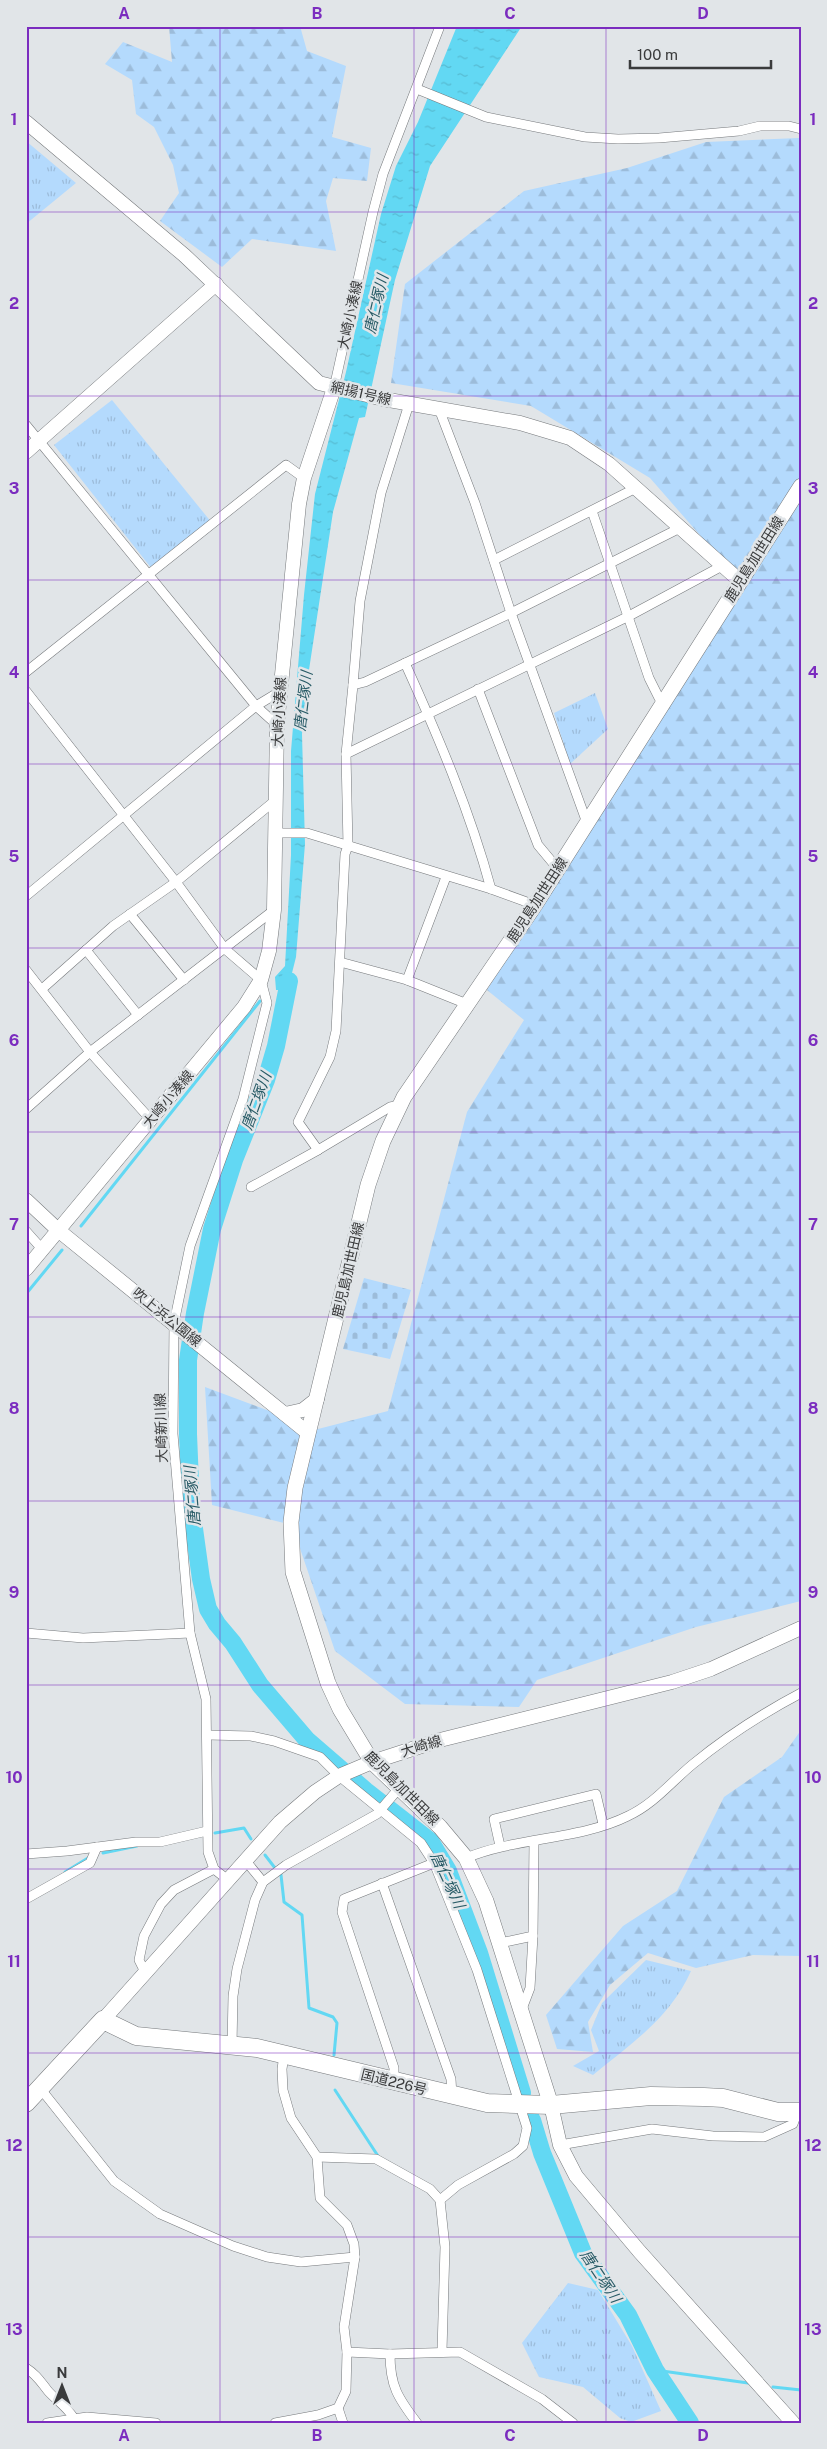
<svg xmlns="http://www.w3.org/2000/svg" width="827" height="2449" viewBox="0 0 827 2449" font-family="'Public Sans','Noto Sans JP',sans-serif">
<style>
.forest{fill:url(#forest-firs)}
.cemetery{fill:url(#cemetery-stones)}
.park{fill:url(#park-tufts)}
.water{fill:url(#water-ripples)}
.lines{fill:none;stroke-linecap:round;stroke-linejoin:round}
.stream{stroke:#62d8f3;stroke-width:3}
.river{stroke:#62d8f3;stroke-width:18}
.street-casing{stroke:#76797c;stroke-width:10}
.secondary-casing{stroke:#76797c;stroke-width:15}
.primary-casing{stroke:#76797c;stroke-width:16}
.highway-casing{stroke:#76797c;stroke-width:19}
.street{stroke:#fff;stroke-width:9}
.secondary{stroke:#fff;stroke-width:14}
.primary{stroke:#fff;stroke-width:15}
.highway{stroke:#fff;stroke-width:18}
.grid{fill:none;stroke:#7b2cbf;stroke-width:1;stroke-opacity:0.55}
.labels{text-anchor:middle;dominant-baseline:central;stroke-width:5;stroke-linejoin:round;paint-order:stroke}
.street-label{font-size:14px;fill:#3a3b3c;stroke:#e1e5e8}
.water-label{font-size:15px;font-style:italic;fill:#285b66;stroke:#e1e5e8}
.neatline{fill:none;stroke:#7b2cbf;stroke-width:2}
.grid-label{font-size:16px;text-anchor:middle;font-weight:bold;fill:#7b2cbf}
</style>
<defs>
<pattern id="forest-firs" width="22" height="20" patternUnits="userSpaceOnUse" patternTransform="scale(1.25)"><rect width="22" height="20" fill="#b4dafd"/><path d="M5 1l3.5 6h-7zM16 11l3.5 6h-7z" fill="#9cbcda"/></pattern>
<pattern id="cemetery-stones" width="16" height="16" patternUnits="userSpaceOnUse" patternTransform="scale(1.25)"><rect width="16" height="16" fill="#b4dafd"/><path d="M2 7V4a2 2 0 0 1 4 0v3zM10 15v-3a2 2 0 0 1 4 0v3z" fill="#9cbcda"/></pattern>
<pattern id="park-tufts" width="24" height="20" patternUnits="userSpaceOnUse" patternTransform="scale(1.25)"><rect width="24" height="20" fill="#b4dafd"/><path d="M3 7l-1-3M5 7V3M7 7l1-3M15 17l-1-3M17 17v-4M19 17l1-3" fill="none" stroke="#9cbcda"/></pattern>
<pattern id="water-ripples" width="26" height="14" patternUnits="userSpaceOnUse" patternTransform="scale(1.25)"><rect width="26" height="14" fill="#62d8f3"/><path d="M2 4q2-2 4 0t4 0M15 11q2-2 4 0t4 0" fill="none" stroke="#56bad1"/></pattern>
</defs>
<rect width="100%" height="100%" fill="#e1e5e8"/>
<g class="forest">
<path d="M169 26H300L307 51 346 66 332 137 371 148 367 181 333 178 326 201 336 251 252 239 222 267 160 221 179 193 173 165 154 127 136 114 132 80 105 64 123 42 172 62Z"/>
<path d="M799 138 801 1601 696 1627 537 1680 519 1707 405 1704 335 1651 292 1525 212 1505 205 1387 318 1429 388 1411 467 1112 524 1020 487 990 740 581 650 478 531 406 391 383 405 284 524 191 627 168 706 142Z"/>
<path d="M801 1730V1956L753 1955 696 1968 648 1953 610 1985 588 2022 593 2052 557 2049 546 2015 623 1926 677 1891 724 1797 782 1757Z"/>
</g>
<path class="cemetery" d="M364 1278 411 1290 390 1359 343 1349Z"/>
<g class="park">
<path d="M26 141 76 183 26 224Z"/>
<path d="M112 400 212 523 152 569 54 445Z"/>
<path d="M595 693 608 729 570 764 554 713Z"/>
<path d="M646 1960 691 1971C670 2018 632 2043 593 2075L573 2066 599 2051 591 2030 602 2003Z"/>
<path d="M568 2283 598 2290 632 2346 661 2411 631 2422 620 2418 583 2387 539 2377 522 2343Z"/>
</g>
<path class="water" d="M457 26H522L430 166 395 280 365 417 359 418 333 512 307 683 302 734 305 844 296 957 284 1005 281 990H276L275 977 285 966 291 855V751L304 595 315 494 346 372 381 214 396 166 418 122Z"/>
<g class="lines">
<g class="stream">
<path d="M81 1226 260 1001"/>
<path d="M26 1294 62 1250"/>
<path d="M215 1833 244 1828 251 1839"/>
<path d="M103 1853 137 1846"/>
<path d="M265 1855 275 1868"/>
<path d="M65 1872 88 1858"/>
<path d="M281 1875 284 1902 302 1915 309 2008 333 2017 337 2023 334 2055"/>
<path d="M335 2090 378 2156"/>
<path d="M655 2370 748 2383"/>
<path d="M773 2387 801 2390"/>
</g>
<g class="river">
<path d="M289 981 276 1046 266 1080 234 1160 212 1229 195 1313 188 1360V1434L191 1507 201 1579 208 1609 217 1624 233 1643 260 1685 307 1740 366 1791 430 1841 448 1871 479 1953 522 2093"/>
<path d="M532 2120 542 2153 583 2253 628 2315 655 2370 690 2423"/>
</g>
<defs>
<g id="street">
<path d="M417 89 486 117 585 137 618 139 659 138 739 131 760 126H789L801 129"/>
<path d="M334 388 373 212 383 174 440 26"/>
<path d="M439 409 475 503 511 613 587 823"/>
<path d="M26 425 256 706 277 725"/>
<path d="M592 511 649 678 659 698 665 701"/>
<path d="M494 560 636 488"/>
<path d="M405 663C438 736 470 811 491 889"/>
<path d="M26 672 286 465 304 478"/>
<path d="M353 685 360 601 381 493 409 404"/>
<path d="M478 689 538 845 558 869"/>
<path d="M26 691 176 882 225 949 261 980 267 1003 243 1099 190 1246 174 1323 173 1434 190 1633 206 1699 208 1852 214 1869 228 1880"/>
<path d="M346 754 353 685 365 682 511 613 680 528"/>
<path d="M276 833H307L491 889 535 905"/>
<path d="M26 896 256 706 279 692"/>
<path d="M130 914 184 980"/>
<path d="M86 950 138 1015"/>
<path d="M340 962 407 980 467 1004"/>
<path d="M26 970 90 1052 151 1120"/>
<path d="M407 980 446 877"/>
<path d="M42 989 113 926 176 882 277 799"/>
<path d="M400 1105 390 1107 318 1150 298 1122 330 1057 336 1031 345 854 348 846 346 754 629 616 722 566"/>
<path d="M26 1109 90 1052 274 910"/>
<path d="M251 1187 318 1150"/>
<path d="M26 1231 42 1249"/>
<path d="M26 1633 83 1638 190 1633"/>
<path d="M208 1735 251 1736 274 1741 320 1757 339 1776 421 1843 434 1863 477 1970 527 2128 523 2146 514 2154 458 2185 440 2200"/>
<path d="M500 1846 494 1819 596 1794 603 1824"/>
<path d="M26 1854 67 1851 136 1842H160L207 1831"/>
<path d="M466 1858C516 1837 580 1840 628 1816 654 1804 671 1782 693 1764 726 1737 763 1713 801 1693"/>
<path d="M245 1860 263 1882"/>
<path d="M382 1883 451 2079 452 2096"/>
<path d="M26 1899 90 1863 97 1847"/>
<path d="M500 1943 533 1936 534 1841"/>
<path d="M145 1972 139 1960 144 1936 161 1904 174 1890 214 1869"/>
<path d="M522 2009 530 1988 533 1936"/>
<path d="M232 2045 233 1996 237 1969 255 1900 263 1882 286 1865 377 1814 400 1787"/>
<path d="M394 2082V2068L342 1912 344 1899 434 1863"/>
<path d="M40 2088 114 2181 160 2214 233 2246 267 2257 301 2262 355 2257"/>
<path d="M560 2145 652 2129 713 2136 764 2137 793 2124 797 2113"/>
<path d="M317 2157 376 2159 430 2189 440 2200 445 2247 442 2351"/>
<path d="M347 2352 390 2354 460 2352 542 2399 573 2423"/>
<path d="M390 2354C390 2386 398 2398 417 2423"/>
<path d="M26 2368C37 2375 40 2381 48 2391 56 2400 66 2406 73 2417"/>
<path d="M338 2408 343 2423"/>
<path d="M47 2423 87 2417 156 2423"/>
<path d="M275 2423 318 2415 338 2408 346 2391 347 2352 344 2327 355 2257 354 2244 347 2225 320 2198 317 2157 291 2118 283 2090 282 2069 284 2055"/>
</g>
<g id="secondary">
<path d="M26 122 184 255 319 383 383 399 520 423 570 438 609 464 740 581"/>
<path d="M26 452 216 284"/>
<path d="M26 1200 58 1230 308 1433"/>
<path d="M26 1269 244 1007 261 980 269 951 274 910 277 725 299 504 304 478 334 388"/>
<path d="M285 1414 303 1410 317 1399"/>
<path d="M103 2020 280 1822 315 1792 339 1776 372 1762 440 1740 672 1682 711 1669 801 1628"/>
<path d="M551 2105 560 2145 576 2176 639 2251 793 2423"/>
</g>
<path id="primary" d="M551 2105 486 1901 466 1858 440 1827 372 1762 340 1709 328 1683 293 1572 291 1522 295 1488 368 1185 383 1141 404 1097 535 905 801 486"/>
<path id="highway" d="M26 2103 103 2020 136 2036 257 2048 487 2103 551 2105 651 2096 704 2097 723 2098 778 2112H801"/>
</defs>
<use href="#street" class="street-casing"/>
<use href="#secondary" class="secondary-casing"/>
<use href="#primary" class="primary-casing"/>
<use href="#highway" class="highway-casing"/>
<use href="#street" class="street"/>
<use href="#secondary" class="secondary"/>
<use href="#primary" class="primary"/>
<use href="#highway" class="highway"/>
</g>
<path class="grid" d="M220 26V2423M414 26V2423M606 26V2423M26 212H801M26 396H801M26 580H801M26 764H801M26 948H801M26 1132H801M26 1317H801M26 1501H801M26 1685H801M26 1869H801M26 2053H801M26 2237H801"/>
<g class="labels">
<g class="street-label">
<text transform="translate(350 315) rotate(-78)">大崎小湊線</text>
<text transform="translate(361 393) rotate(13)">網揚1号線</text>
<text transform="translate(754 559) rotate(-58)">鹿児島加世田線</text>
<text transform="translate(279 712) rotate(-87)">大崎小湊線</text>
<text transform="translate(537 900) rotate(-57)">鹿児島加世田線</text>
<text transform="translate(168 1099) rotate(-50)">大崎小湊線</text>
<text transform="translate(348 1270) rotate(-77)">鹿児島加世田線</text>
<text transform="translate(167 1317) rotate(39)">吹上浜公園線</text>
<text transform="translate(161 1428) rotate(-92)">大崎新川線</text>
<text transform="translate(421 1746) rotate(-17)">大崎線</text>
<text transform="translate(402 1788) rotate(45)">鹿児島加世田線</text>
<text transform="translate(394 2082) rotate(14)">国道226号</text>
</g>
<g class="water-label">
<text transform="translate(376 304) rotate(-77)">唐仁塚川</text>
<text transform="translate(303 701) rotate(-83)">唐仁塚川</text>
<text transform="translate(256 1101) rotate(-70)">唐仁塚川</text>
<text transform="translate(192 1496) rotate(-95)">唐仁塚川</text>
<text transform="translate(448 1880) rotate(65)">唐仁塚川</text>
<text transform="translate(601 2276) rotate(56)">唐仁塚川</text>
</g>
</g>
<rect width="827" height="2449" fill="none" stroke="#e1e5e8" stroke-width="55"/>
<g transform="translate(62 2386)" stroke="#e1e5e8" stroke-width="4" paint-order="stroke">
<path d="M0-4L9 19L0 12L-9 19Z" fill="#3a3b3c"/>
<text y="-8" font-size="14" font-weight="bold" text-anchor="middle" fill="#3a3b3c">N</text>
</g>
<path d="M630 60v8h141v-8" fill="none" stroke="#3a3b3c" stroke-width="2.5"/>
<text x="637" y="60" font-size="15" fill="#3a3b3c" stroke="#e1e5e8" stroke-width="4" paint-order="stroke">100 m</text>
<rect x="28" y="28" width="772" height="2394" class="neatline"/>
<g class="grid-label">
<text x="124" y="19">A</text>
<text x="317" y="19">B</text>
<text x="510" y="19">C</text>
<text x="703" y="19">D</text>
<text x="14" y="125">1</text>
<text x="813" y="125">1</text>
<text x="14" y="309">2</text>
<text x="813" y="309">2</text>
<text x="14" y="494">3</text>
<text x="813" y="494">3</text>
<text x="14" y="678">4</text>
<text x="813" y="678">4</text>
<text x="14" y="862">5</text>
<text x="813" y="862">5</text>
<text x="14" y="1046">6</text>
<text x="813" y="1046">6</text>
<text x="14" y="1230">7</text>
<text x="813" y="1230">7</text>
<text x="14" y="1414">8</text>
<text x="813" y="1414">8</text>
<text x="14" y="1598">9</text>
<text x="813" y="1598">9</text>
<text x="14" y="1783">10</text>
<text x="813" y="1783">10</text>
<text x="14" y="1967">11</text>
<text x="813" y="1967">11</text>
<text x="14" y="2151">12</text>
<text x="813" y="2151">12</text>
<text x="14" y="2335">13</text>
<text x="813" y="2335">13</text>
<text x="124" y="2441">A</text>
<text x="317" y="2441">B</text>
<text x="510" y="2441">C</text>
<text x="703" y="2441">D</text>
</g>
</svg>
